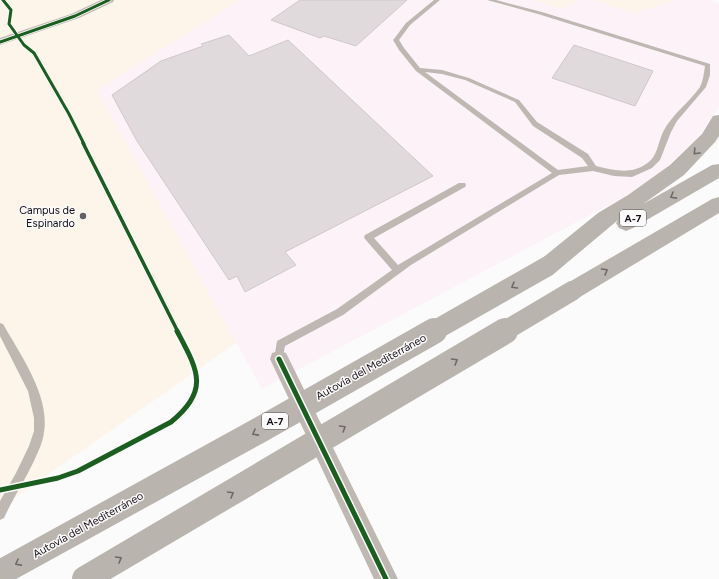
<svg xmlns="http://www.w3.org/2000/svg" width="719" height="579" viewBox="0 0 719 579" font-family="Figtree,sans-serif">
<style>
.industrial{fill:#fcf2f8}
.education{fill:#fdf4ea}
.building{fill:#e1dadc;stroke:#cfc8ca}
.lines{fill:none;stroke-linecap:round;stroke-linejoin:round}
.service{fill:#bfb8b2;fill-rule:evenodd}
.minor{fill:#bfb8b2;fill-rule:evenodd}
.motorway{fill:#bab4ae;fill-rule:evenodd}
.motorway-bridge-far1{stroke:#bab4ae;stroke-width:20}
.motorway-bridge{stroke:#bab4ae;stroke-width:26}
.cycleway-far2-casing{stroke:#fbfbfb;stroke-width:4.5}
.cycleway-far1-casing{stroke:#fbfbfb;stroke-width:6}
.cycleway-casing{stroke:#fbfbfb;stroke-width:8}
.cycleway-far2{stroke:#1b5e20;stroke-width:3}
.cycleway-far1{stroke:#1b5e20;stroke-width:3.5}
.cycleway{stroke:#1b5e20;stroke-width:5}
.oneway{stroke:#6f6869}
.poi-dot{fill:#656066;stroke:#fbfbfb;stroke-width:1.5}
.labels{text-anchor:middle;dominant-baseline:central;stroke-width:3;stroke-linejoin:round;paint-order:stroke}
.shield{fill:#fbfbfb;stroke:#59545a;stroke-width:1}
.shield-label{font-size:10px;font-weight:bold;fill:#140c15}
.poi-label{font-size:11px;fill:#140c15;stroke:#fbfbfb;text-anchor:end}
.street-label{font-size:11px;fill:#140c15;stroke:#fbfbfb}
</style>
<rect width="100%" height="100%" fill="#fbfbfb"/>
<path class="industrial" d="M240 0H535L562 9 578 0H593L634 13 677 0H708L719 3V107L699 136 662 171 622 198 262 389 97 90Z"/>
<g class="education">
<path d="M0 0H240L97 90 236 343 0 508Z"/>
<path d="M535 0H578L562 9Z"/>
<path d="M593 0H677L634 13Z"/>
</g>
<g class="building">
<path d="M300 0H407L356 46 324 36 320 38 271 20Z"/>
<path d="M229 35 249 56 288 40 433 176 285 252 296 265 245 292 237 276 229 280 137 141 112 95 161 61 203 46 201 44Z"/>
<path d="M574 45 653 71 635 106 552 78Z"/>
</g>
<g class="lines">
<g class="service">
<path d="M434 0H440L410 25 399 40 404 48 420 68 442 70 469 78 519 100 537 122 588 154 596 166C614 170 630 175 646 164 657 158 658 143 663 132 672 114 689 103 700 87 703 81 704 73 705 66L538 14 487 0H496L542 12 710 64V75L706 87 677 121 671 132 660 160 652 168 632 177 614 176 593 171 559 175 411 265 343 315 285 346 282 362 279 363 276 362 274 359 277 341 337 309 392 270 365 239 364 237 365 235 459 183H465L466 185 465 187 374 238 398 265 552 173 416 71 399 50 393 40 394 39 406 23ZM425 72 442 74 465 80 515 102 533 126 582 158 588 166 558 170Z"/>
<path d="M0 323 3 324C20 354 50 396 44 432 43 442 38 452 34 461 25 480 13 498 4 518L0 520V501L16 473 29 446 34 431V418L28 391 0 336Z"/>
</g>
<g class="minor">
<path d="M101 0H114L113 2 79 18 0 45V38L71 14Z"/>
<path d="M279 351 286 353 398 579H374L270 359 272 353Z"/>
</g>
<g class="motorway">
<path d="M719 115V136L715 142 684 175 643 204 712 165 719 164V178L633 228 626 231 619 228 616 223 618 220 556 272 548 275 540 272 537 266 540 260 598 213 628 195 670 165 702 134 713 116Z"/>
<path d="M719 197V213L580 297 572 300 564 297 561 291 564 285 712 199Z"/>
</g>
<g class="motorway-bridge-far1">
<path d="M432 332 548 266"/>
<path d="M503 332 572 291"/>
</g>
<g class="motorway-bridge">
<path d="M0 573 258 431 434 331"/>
<path d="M85 579 505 331"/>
</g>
<defs>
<g id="cycleway-far2">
<path d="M3 0 11 10 9 24 24 45 34 53 69 114 84 144"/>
<path d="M0 42 75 16 109 0"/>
</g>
<path id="cycleway-far1" d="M83 143 178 332"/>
<g id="cycleway">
<path d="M279 359 386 579"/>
<path d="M0 490 58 478 78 471 171 422C211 390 197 369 177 331"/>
</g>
</defs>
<use href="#cycleway-far2" class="cycleway-far2-casing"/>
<use href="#cycleway-far1" class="cycleway-far1-casing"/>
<use href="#cycleway" class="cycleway-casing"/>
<use href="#cycleway-far2" class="cycleway-far2"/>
<use href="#cycleway-far1" class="cycleway-far1"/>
<use href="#cycleway" class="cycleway"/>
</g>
<defs><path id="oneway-chevron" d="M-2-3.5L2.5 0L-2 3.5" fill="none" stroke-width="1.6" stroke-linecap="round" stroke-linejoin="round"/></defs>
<g class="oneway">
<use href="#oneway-chevron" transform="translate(696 152) rotate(133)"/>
<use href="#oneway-chevron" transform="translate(673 196) rotate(151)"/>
<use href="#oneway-chevron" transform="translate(605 271) rotate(-31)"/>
<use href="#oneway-chevron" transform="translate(514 286) rotate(150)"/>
<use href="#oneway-chevron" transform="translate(455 361) rotate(-31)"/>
<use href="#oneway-chevron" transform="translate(343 428) rotate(-31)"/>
<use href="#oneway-chevron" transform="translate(255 433) rotate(151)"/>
<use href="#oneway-chevron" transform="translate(231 494) rotate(-30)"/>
<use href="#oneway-chevron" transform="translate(119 559) rotate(-30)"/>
<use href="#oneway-chevron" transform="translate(18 563) rotate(152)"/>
</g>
<circle class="poi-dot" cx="83" cy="216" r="4"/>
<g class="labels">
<g class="shield">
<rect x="620" y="210" width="26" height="16" rx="3"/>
<rect x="262" y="413" width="26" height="16" rx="3"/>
</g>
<g class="shield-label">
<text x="633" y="218">A-7</text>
<text x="275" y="421">A-7</text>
</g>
<g class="poi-label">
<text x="75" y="210">Campus de<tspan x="75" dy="13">Espinardo</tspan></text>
</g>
<g class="street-label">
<text transform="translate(371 367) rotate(-29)">Autovía del Mediterráneo</text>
<text transform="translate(88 525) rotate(-29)">Autovía del Mediterráneo</text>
</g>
</g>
</svg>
